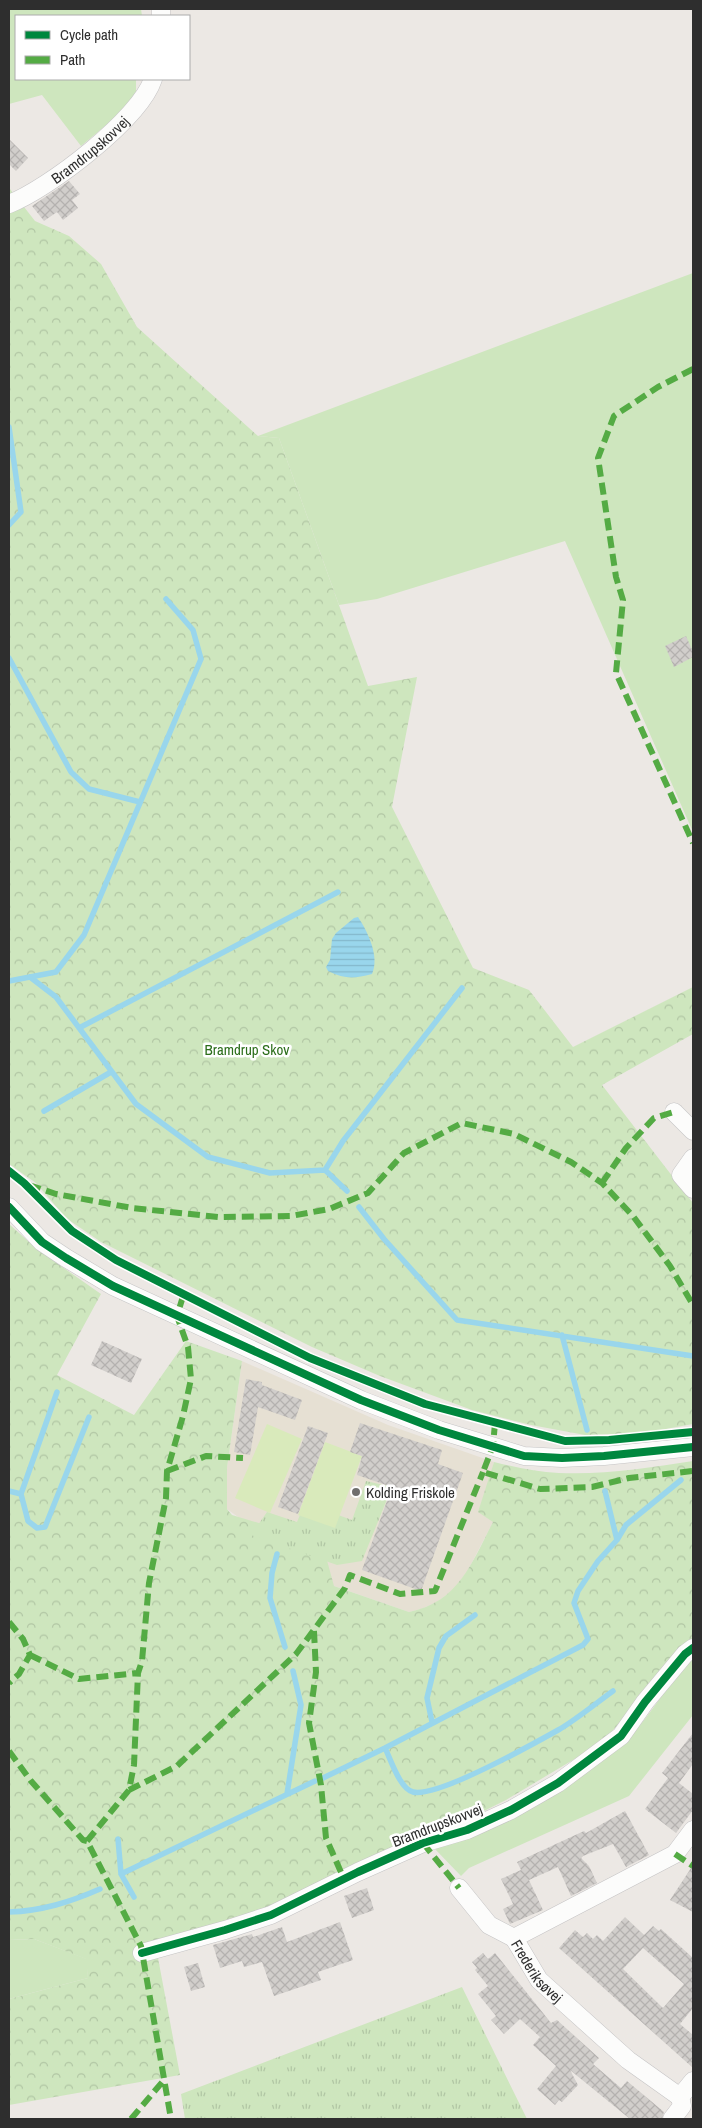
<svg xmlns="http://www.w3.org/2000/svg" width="702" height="2128" viewBox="0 0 702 2128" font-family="'Archivo Narrow',sans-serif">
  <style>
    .education { fill: #e6e0d3 }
    .grass { fill: #cee6be }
    .forest { fill: url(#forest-crowns) }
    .park { fill: url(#park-tufts) }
    .pitch { fill: #d9eabb }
    .water { fill: url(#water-rules) }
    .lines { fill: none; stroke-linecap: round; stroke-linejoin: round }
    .stream { stroke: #99d6ec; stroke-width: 5.5 }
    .building { fill: url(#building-cross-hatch); fill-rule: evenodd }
    .minor-casing { stroke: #c5c4c5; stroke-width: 19 }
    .minor { stroke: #fcfcfb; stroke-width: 18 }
    .quiet { stroke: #54ab44; stroke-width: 6; stroke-dasharray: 12 6; stroke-linecap: butt }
    .cycleway-casing { stroke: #fff; stroke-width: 11 }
    .cycleway { stroke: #00873e; stroke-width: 8 }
    .poi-dot { fill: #706f6e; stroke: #fff; stroke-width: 2 }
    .labels { text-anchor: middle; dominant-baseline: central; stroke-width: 5; stroke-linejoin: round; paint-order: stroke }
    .street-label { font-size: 15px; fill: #2e2e2e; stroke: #fff }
    .park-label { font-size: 15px; fill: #2c6e1b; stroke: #fff }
    .poi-label { font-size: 15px; fill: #2e2e2e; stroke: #fff; text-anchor: start }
  </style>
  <defs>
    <pattern id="forest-crowns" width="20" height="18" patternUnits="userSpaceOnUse" patternTransform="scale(1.25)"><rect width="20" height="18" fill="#cee6be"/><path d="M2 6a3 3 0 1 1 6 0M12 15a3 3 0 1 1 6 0" fill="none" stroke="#b1c6a4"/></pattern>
    <pattern id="park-tufts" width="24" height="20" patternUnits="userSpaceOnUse" patternTransform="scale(1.25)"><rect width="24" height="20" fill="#cee6be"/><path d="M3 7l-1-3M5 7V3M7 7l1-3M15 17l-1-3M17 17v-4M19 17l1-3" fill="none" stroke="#b1c6a4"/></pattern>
    <pattern id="water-rules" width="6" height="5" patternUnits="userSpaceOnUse" patternTransform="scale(1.25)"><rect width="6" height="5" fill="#99d6ec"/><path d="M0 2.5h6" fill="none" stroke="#84b8cb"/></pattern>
    <pattern id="building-cross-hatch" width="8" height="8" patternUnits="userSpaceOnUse" patternTransform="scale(1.25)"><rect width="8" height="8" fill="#d1cecb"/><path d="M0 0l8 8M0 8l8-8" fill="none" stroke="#b4b1af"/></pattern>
  </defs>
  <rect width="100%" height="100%" fill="#ece8e4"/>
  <!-- education -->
  <path class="education" d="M242,1361L388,1425L494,1462L490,1476L493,1522L467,1572L453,1590L437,1602L421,1609L409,1612L334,1586L227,1509V1468Z"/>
  <!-- grass -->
  <path class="grass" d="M9,9H141L142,16H16V79H136V95L122,112L81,146L42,95L9,104Z
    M693,273V832L565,541L377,599L339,605L279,438L258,436Z
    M693,1658V1715L629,1796L469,1868L461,1876L434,1848C504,1819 577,1790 631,1735C654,1712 669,1680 693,1658Z
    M34,1939L87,1959L88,1978L9,1999V1940Z"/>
  <!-- forest -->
  <path class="forest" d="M10,189L35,221L69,236L101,264L137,327L258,436L279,438L368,686L417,677L392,807L473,968L529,990L573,1047L693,987V1034L602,1085L693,1203V1424L644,1433L585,1435L531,1425L472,1410L380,1376L312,1347L101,1242L66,1218L36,1183L9,1164Z
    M9,1224L38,1250L101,1294L57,1375L134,1415L186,1341L242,1361L227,1468V1509L232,1515L322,1542L334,1586L409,1612C459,1602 472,1562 493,1522L478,1512L494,1462C515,1467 537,1472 559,1473C604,1475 648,1468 693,1461V1640L675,1657L603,1742L506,1800L466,1820L426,1834L260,1911L155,1942L180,2075L9,2105V1999L88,1978L86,1959L34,1939L9,1940Z"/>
  <!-- park -->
  <path class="park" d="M366,1481L392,1487L362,1561L337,1565L251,1535L267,1512L297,1522L305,1503L352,1520Z
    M462,1987L527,2119H185L181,2094Z"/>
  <!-- pitch -->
  <path class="pitch" d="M267,1424L302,1439L270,1513L235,1498Z
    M325,1442L362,1456L335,1528L298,1515Z"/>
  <!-- water -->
  <path class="water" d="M358,917C368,932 380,957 372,974C353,979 345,979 328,971L326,967L330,960L332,939L336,933L354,918Z"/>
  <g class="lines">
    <!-- stream -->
    <path class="stream" d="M9,427L21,512L9,525
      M9,658L71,772L89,789L140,802
      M30,977L56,997L136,1104L208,1157L270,1173L325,1170L343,1141L462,988
      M9,981L56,972L84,935L201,659L193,630L166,599
      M79,1028L338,892
      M44,1111L111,1072
      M325,1170L347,1191
      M359,1207L384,1239L457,1320L693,1356
      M562,1335L587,1430
      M9,1491L21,1494L28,1521L37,1528L45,1527L89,1417
      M605,1491L617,1540
      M21,1494L57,1392
      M277,1554L272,1573L270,1598L285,1647
      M432,1722L427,1698L439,1648L446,1636L475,1615
      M385,1748C391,1760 400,1789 413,1792C437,1798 535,1743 560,1729C578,1718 595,1704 613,1691
      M323,1778L385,1748L583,1645L588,1639L574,1603L578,1591L598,1561L617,1540L626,1525L681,1480
      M287,1794L301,1705L293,1671
      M118,1839L121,1874L134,1897
      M121,1874L315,1781
      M9,1912C42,1911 70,1902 100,1889"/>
  </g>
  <!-- building -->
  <path class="building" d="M9,139L28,158L16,171L9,164Z
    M69,181L80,194L72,200L78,208L63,220L57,212L44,221L32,206Z
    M686,636L693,652V657L674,667L665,646Z
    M102,1341L142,1359L131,1383L91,1365Z
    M246,1379L262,1382V1385L302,1400L295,1420L258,1407L250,1455L234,1452Z
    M360,1423L442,1450L438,1464L463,1473L421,1591L362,1570L392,1487L357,1475L362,1456L350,1452Z
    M308,1426L328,1433L298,1514L278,1507Z
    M693,1733V1764L679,1783L693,1794V1810L676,1833L645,1809L668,1778L662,1773Z
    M625,1811L649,1855L626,1867L613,1844L583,1856L581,1858L589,1866L597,1883L571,1896L558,1867L529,1880L543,1910L510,1924L503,1909L513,1904L501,1879L521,1870L517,1862L584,1831L586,1833Z
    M693,1865V1912L670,1900Z
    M367,1888L374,1910L352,1918L344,1896Z
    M625,1917L644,1935L653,1926L659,1931L661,1929L693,1958V2008L680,2024L693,2035V2068L559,1948L575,1930L583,1937L587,1933L593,1939L597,1935L603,1941ZM643,1948L684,1984L663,2008L623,1969Z
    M340,1922L353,1960L318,1972L321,1980L274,1996L262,1962L244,1967L242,1961L220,1968L213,1945L252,1934L253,1937L282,1927L287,1942Z
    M483,1953L488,1959L495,1953L551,2023L557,2020L599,2058L593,2064L621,2088L627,2081L664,2112L662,2119H630L570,2070L578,2085L562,2102L559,2100L555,2105L537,2089L556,2066L533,2045L540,2037L520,2019L504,2034L491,2020L496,2016L478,1994L488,1986L475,1970L477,1968L472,1962Z
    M198,1963L205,1987L191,1991L184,1967Z"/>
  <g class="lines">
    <!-- minor casing -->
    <g class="minor-casing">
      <g id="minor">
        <path d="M161,16V9"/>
        <path id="s1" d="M9,204C48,189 140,119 153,79"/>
        <path d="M674,1112L693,1131"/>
        <path d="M693,1158L681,1175L693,1189"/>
        <path d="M9,1207L42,1242L66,1258L113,1286L361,1400L439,1430L524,1456L562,1458L604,1456L693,1447"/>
        <path id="s2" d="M693,1830L675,1854L514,1938L539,1980L628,2060L680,2097L693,2081"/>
        <path d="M459,1888L489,1925L514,1938"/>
        <path d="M142,1953L225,1930L271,1915L358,1872L423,1843L467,1830L511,1810L558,1783L621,1736L645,1702L685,1654L693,1648"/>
        <path d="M672,2119L682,2106L680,2097"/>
      </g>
    </g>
    <!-- minor -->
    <use href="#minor" class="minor"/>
    <!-- quiet -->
    <path class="quiet" d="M693,369L658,387L614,416L598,458L616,577L623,600L616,673L693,843
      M602,1183L626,1148L654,1118L674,1112
      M29,1185L56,1194L132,1208L218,1217L291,1216L329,1209L368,1193L404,1153L462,1123L514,1134L571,1162L602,1183L633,1216L670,1266L693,1305
      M495,1423L493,1446L483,1472L540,1489L592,1487L629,1478L693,1471
      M167,1471L206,1456L243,1458
      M9,1622L23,1639L30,1655L19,1674L9,1683
      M314,1631L316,1672L309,1723L321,1785L326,1838L344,1879
      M30,1655L79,1679L138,1673
      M9,1751L31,1781L83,1840L87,1841L141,1946L171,2119
      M129,1790L177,1766L296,1654L345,1588L350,1575L400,1594L435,1591L483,1472
      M87,1841L129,1790L134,1765L138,1673L142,1661L149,1583L166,1498L167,1471L183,1416L191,1379L188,1347L177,1316L184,1293
      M423,1843L459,1888
      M675,1854L693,1866
      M131,2119L164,2080"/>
    <!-- cycleway casing -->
    <g class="cycleway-casing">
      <path id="cycleway" d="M9,1171L24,1183L72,1231L116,1260L310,1358L425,1404L565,1441L609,1440L693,1432
        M9,1207L42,1242L66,1258L113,1286L361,1400L439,1430L524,1456L562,1458L604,1456L693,1447
        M142,1953L225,1930L271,1915L358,1872L423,1843L467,1830L511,1810L558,1783L621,1736L645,1702L685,1654L693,1648"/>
    </g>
    <!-- cycleway -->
    <use href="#cycleway" class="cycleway"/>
  </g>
  <!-- markers -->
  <circle class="poi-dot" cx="356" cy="1492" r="5"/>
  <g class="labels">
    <!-- street labels -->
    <g class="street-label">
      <text stroke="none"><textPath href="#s1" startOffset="98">Bramdrupskovvej</textPath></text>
      <text transform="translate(437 1825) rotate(-21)">Bramdrupskovvej</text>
      <text stroke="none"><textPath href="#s2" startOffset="252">Frederiksøvej</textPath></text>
    </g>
    <!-- park labels -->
    <g class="park-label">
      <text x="247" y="1049">Bramdrup Skov</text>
    </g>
    <!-- poi labels -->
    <g class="poi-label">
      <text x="366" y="1492">Kolding Friskole</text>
    </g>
  </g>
  <!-- border -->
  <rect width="702" height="2128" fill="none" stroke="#2e2e2e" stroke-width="20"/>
  <!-- legend -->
  <rect x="15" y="15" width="175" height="65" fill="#ffffff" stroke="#ababab"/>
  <rect x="25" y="31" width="25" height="8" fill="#00873e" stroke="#ababab"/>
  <text x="60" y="40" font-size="15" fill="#2e2e2e">Cycle path</text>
  <rect x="25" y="56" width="25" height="8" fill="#54ab44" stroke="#ababab"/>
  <text x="60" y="65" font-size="15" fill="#2e2e2e">Path</text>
</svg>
